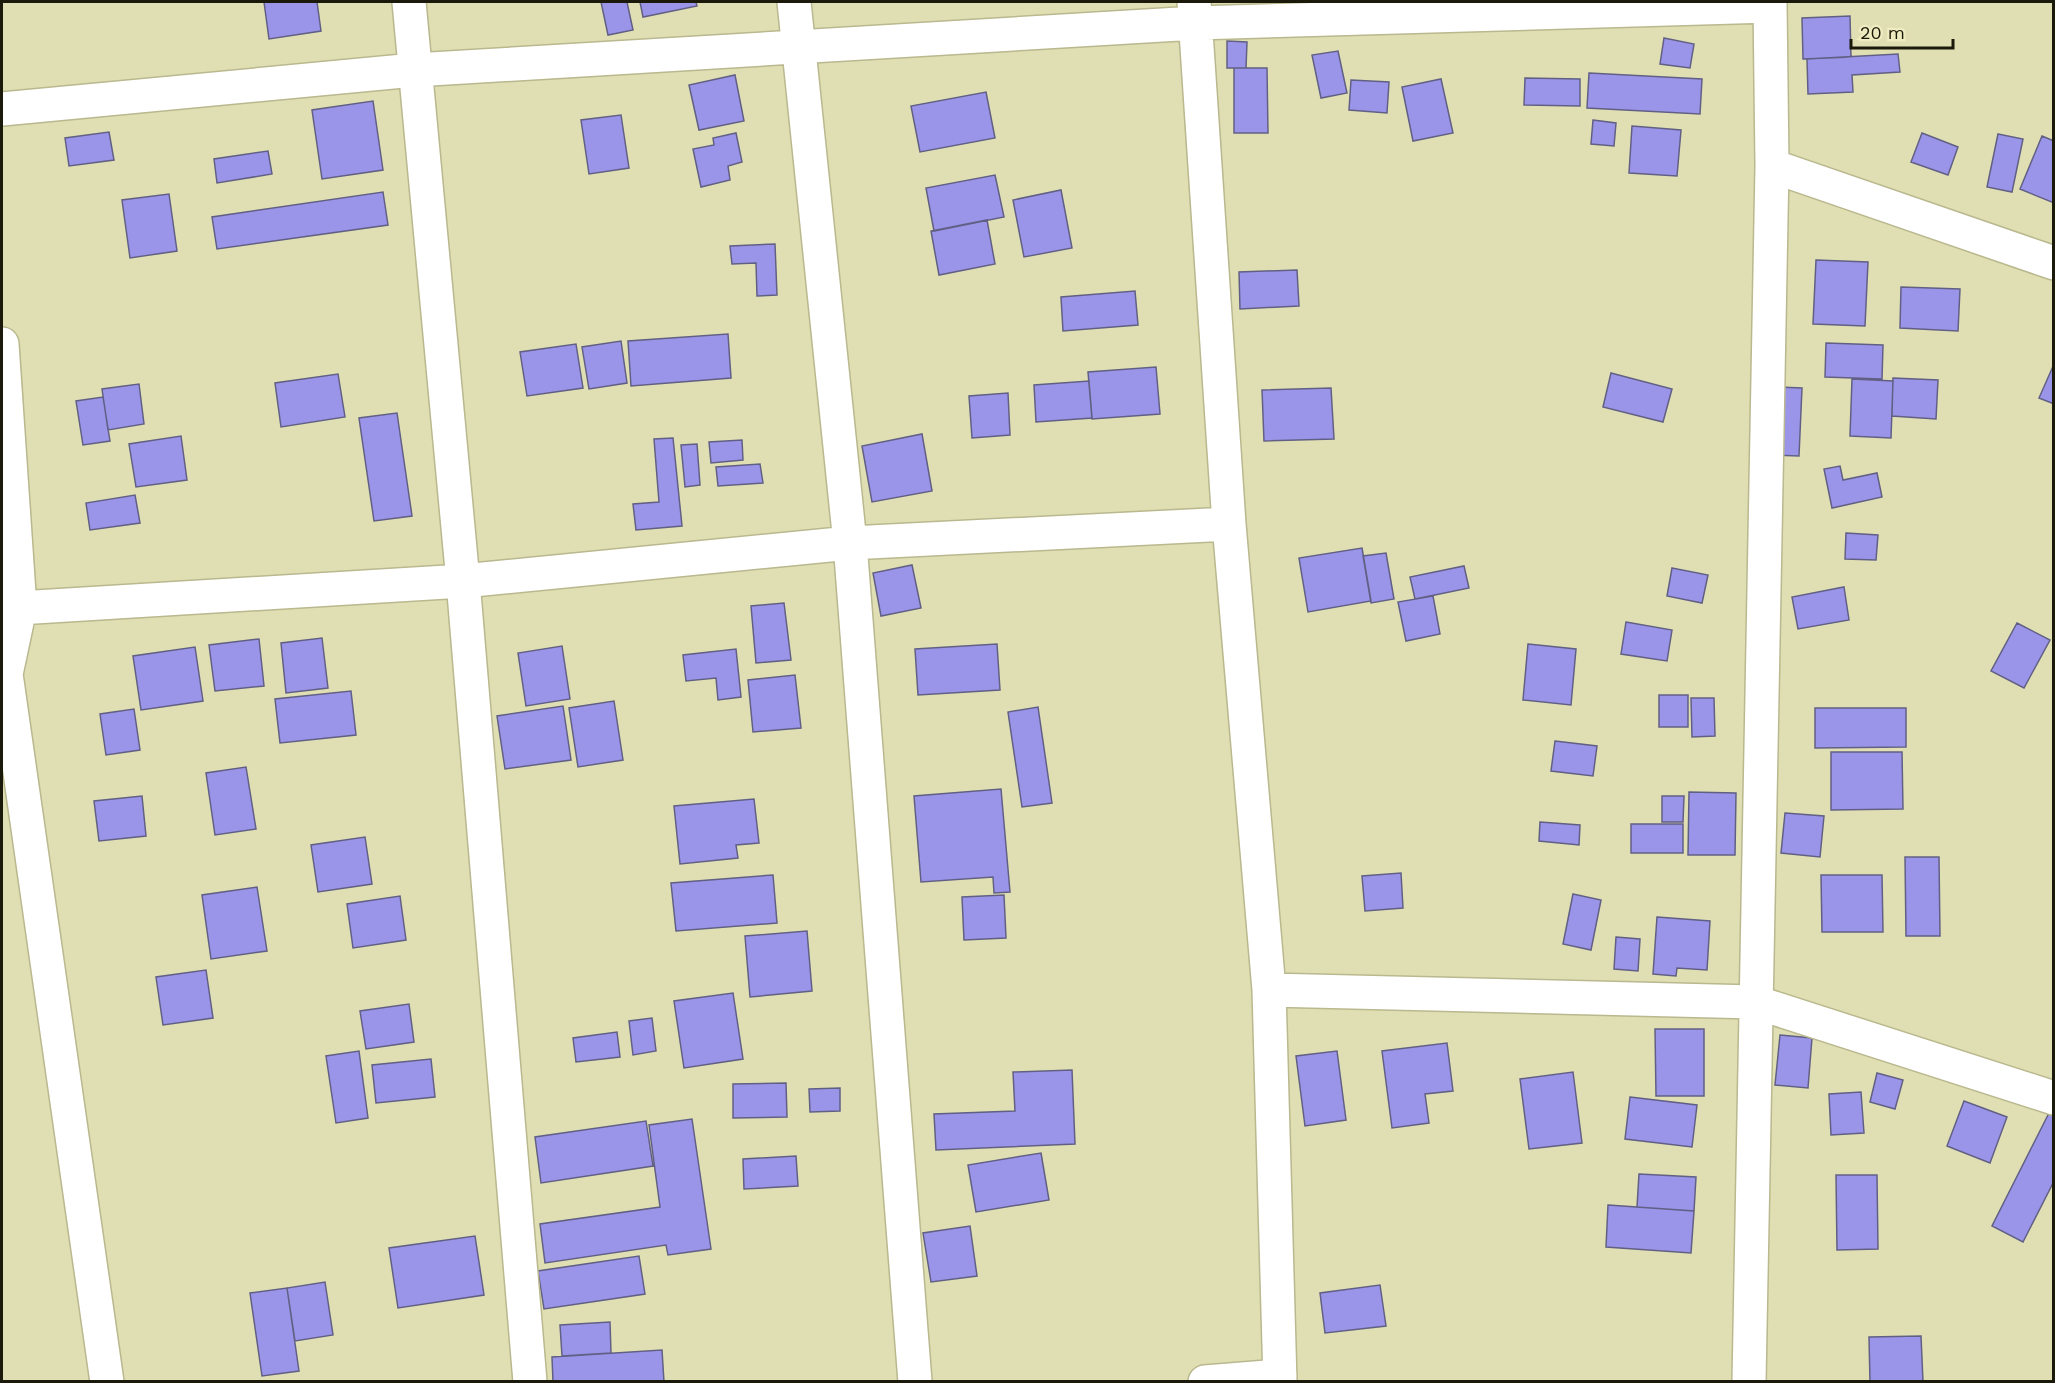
<svg xmlns="http://www.w3.org/2000/svg" width="2055" height="1383" viewBox="0 0 2055 1383" font-family="'Work Sans',sans-serif">
  <style>
    .building { fill: #9b95ea; stroke: #616084; stroke-width: 1.5 }
    .lines { fill: none; stroke-linecap: round; stroke-linejoin: round }
    .street-casing { stroke: #b9b88e; stroke-width: 36 }
    .street { stroke: #fff; stroke-width: 33 }
  </style>
  <rect width="100%" height="100%" fill="#e0dfb4"/>
  <!-- building -->
  <path class="building" d="M264,2H317L321,31L269,39Z
    M601,2H627L633,30L608,35Z
    M640,2H696L697,6L643,17Z
    M1850,16L1851,57L1803,59L1802,18Z
    M1664,38L1694,44L1690,68L1660,64Z
    M1227,41L1247,42L1246,68H1227Z
    M1338,51L1347,93L1321,98L1312,55Z
    M1898,54L1900,72L1852,75L1853,92L1808,94L1807,59Z
    M1234,68H1267L1268,133H1234Z
    M1589,73L1702,79L1700,114L1587,108Z
    M735,75L744,121L699,130L689,85Z
    M1525,78L1580,79V106L1524,105Z
    M1441,79L1453,133L1413,141L1402,87Z
    M1351,80L1389,82L1387,113L1349,110Z
    M986,92L995,138L920,152L911,106Z
    M373,101L383,170L322,179L312,110Z
    M621,115L629,168L589,174L581,120Z
    M1593,120L1616,123L1614,146L1591,144Z
    M1632,126L1681,130L1677,176L1629,173Z
    M109,132L114,160L69,166L65,138Z
    M736,133L742,162L728,166L730,180L701,187L693,149L714,145L713,138Z
    M1922,133L1958,147L1948,175L1911,162Z
    M1998,134L2023,139L2012,192L1987,187Z
    M2042,136L2054,141V203L2020,189Z
    M268,151L272,174L217,183L214,159Z
    M995,175L1004,217L934,231L926,188Z
    M1061,190L1072,248L1024,257L1013,200Z
    M383,192L388,225L217,249L212,217Z
    M169,194L177,251L130,258L122,200Z
    M987,220L995,264L939,275L931,231Z
    M775,244L777,295L757,296L756,263L732,264L730,246Z
    M1816,260L1868,262L1865,326L1813,324Z
    M1297,270L1299,306L1240,309L1239,272Z
    M1901,287L1960,289L1958,331L1900,328Z
    M1135,291L1138,325L1063,331L1061,297Z
    M728,334L731,378L631,386L628,341Z
    M621,341L627,383L589,389L582,347Z
    M1826,343L1883,345L1882,379L1825,377Z
    M576,344L583,388L527,396L520,352Z
    M2054,364V404L2039,398Z
    M1156,367L1160,414L1092,419L1088,372Z
    M1611,373L1672,389L1663,422L1603,407Z
    M338,374L345,417L281,427L275,383Z
    M1893,378L1938,380L1936,419L1892,416Z
    M1852,379L1893,381L1891,438L1850,436Z
    M1089,381L1092,418L1036,422L1034,385Z
    M139,384L144,424L108,430L102,389Z
    M1777,387L1802,388L1799,456L1774,455Z
    M1331,388L1334,439L1264,441L1262,390Z
    M1008,393L1010,435L972,438L969,396Z
    M103,397L110,441L83,445L76,401Z
    M397,413L412,516L374,521L359,418Z
    M922,434L932,491L872,502L862,446Z
    M181,436L187,480L136,487L129,444Z
    M673,438L682,526L636,530L633,504L659,502L654,439Z
    M742,440L743,460L711,463L709,442Z
    M697,444L700,485L685,487L681,445Z
    M760,464L763,483L718,486L716,467Z
    M1840,466L1843,480L1877,473L1882,497L1832,508L1824,469Z
    M135,495L140,523L90,530L86,503Z
    M1846,533L1878,535L1876,560L1845,559Z
    M1362,548L1371,601L1308,612L1299,558Z
    M1386,553L1394,599L1371,603L1363,556Z
    M912,565L921,608L881,616L873,573Z
    M1464,566L1469,588L1415,599L1410,577Z
    M1672,568L1708,575L1702,603L1667,596Z
    M1844,587L1849,620L1798,629L1792,597Z
    M1433,596L1440,634L1406,641L1398,602Z
    M784,603L791,660L756,663L751,606Z
    M1626,622L1672,630L1667,661L1621,654Z
    M2017,623L2050,640L2024,688L1991,671Z
    M322,638L328,688L286,693L281,643Z
    M259,639L264,686L215,691L209,645Z
    M997,644L1000,690L918,695L915,649Z
    M1528,644L1576,649L1571,705L1523,700Z
    M562,646L570,699L526,706L518,653Z
    M195,647L203,701L141,710L133,656Z
    M736,649L741,697L718,700L716,678L686,681L683,655Z
    M795,675L801,728L753,732L748,680Z
    M351,691L356,735L280,743L275,699Z
    M1659,695H1688V727H1659Z
    M1691,698H1714L1715,736L1692,737Z
    M614,701L623,760L578,767L569,708Z
    M563,706L571,760L505,769L497,716Z
    M1038,707L1052,803L1022,807L1008,712Z
    M1815,708H1906V747L1815,748Z
    M134,709L140,750L106,755L100,714Z
    M1555,741L1597,746L1593,776L1551,771Z
    M1831,752H1902L1903,809L1831,810Z
    M246,767L256,829L215,835L206,773Z
    M1001,789L1010,892L994,893L993,877L921,882L914,796Z
    M1689,792L1736,793L1735,855H1688Z
    M142,796L146,836L99,841L94,801Z
    M1662,796H1684L1683,822H1662Z
    M754,799L759,843L736,845L738,858L680,864L674,806Z
    M1785,813L1824,816L1820,857L1781,853Z
    M1540,822L1580,825L1579,845L1539,841Z
    M1631,824H1683V853H1631Z
    M365,837L372,884L318,892L311,845Z
    M1905,857H1939L1940,936H1906Z
    M1401,873L1403,908L1365,911L1362,876Z
    M773,875L777,923L676,931L671,883Z
    M1821,875H1882L1883,932H1822Z
    M257,887L267,951L211,959L202,895Z
    M1573,894L1601,900L1591,950L1563,944Z
    M1004,895L1006,938L964,940L962,897Z
    M400,896L406,940L353,948L347,904Z
    M1657,917L1710,921L1707,970L1677,968L1676,976L1653,974Z
    M807,931L812,991L750,997L745,936Z
    M1616,937L1640,939L1638,971L1614,969Z
    M206,970L213,1018L163,1025L156,977Z
    M733,993L743,1059L684,1068L674,1001Z
    M409,1004L414,1042L366,1049L360,1011Z
    M652,1018L656,1051L633,1055L629,1021Z
    M1655,1029H1704V1096H1656Z
    M617,1032L620,1057L576,1062L573,1038Z
    M1780,1035L1812,1038L1808,1088L1775,1085Z
    M1447,1043L1453,1091L1425,1094L1429,1123L1392,1128L1382,1051Z
    M359,1051L368,1118L336,1123L326,1056Z
    M1337,1051L1346,1120L1305,1126L1296,1056Z
    M431,1059L435,1097L376,1103L372,1065Z
    M1072,1070L1075,1144L936,1150L934,1114L1015,1111L1013,1072Z
    M1573,1072L1582,1143L1529,1149L1520,1079Z
    M1877,1073L1903,1080L1895,1109L1870,1102Z
    M786,1083L787,1117L733,1118V1084Z
    M840,1088V1111L810,1112L809,1089Z
    M1861,1092L1864,1133L1831,1135L1829,1094Z
    M1630,1097L1697,1105L1692,1147L1625,1139Z
    M1964,1101L2007,1117L1990,1163L1947,1146Z
    M2053,1105L2054,1181L2023,1242L1992,1226Z
    M692,1119L711,1249L668,1255L666,1245L545,1263L540,1224L660,1207L649,1125Z
    M646,1121L653,1166L541,1183L535,1137Z
    M1041,1153L1049,1200L976,1212L968,1165Z
    M796,1156L798,1186L744,1189L743,1159Z
    M1639,1174L1696,1177L1694,1211L1637,1207Z
    M1836,1175H1877L1878,1249L1837,1250Z
    M1608,1205L1694,1211L1691,1253L1606,1247Z
    M970,1226L977,1276L931,1282L923,1233Z
    M475,1236L484,1295L398,1308L389,1248Z
    M639,1256L645,1294L544,1309L538,1271Z
    M325,1282L333,1335L295,1341L287,1288Z
    M1380,1285L1386,1326L1325,1333L1320,1293Z
    M287,1288L299,1371L262,1376L250,1293Z
    M610,1322L611,1353L562,1356L560,1325Z
    M1921,1336L1923,1382H1870L1869,1337Z
    M662,1350L664,1382H553L552,1357Z"/>
  <g class="lines">
    <!-- street casing -->
    <g class="street-casing">
      <path id="street" d="M409,2L463,581L530,1382
        M794,2L850,543L915,1382
        M1194,2L1229,524L1269,990L1280,1382
        M2,109L414,70L1196,23L1770,6
        M1772,166L2054,263
        M2,344L20,608L6,674
        M2,609L463,581L850,543L1229,524
        M2,665L6,674L107,1382
        M1269,990L1755,1002L2054,1098
        M1205,1382L1280,1376
        M1749,1382L1772,166L1770,2"/>
    </g>
    <!-- street -->
    <use href="#street" class="street"/>
  </g>
  <!-- border -->
  <rect width="2055" height="1383" fill="none" stroke="#1b1a0a" stroke-width="6"/>
  <!-- scale -->
  <path d="M1851 39v9h102v-9" fill="none" stroke="#1b1a0a" stroke-width="3"/>
  <text x="1860" y="39" font-size="18" fill="#1b1a0a" stroke="#eeecc0" stroke-width="4.5" paint-order="stroke">20 m</text>
</svg>
